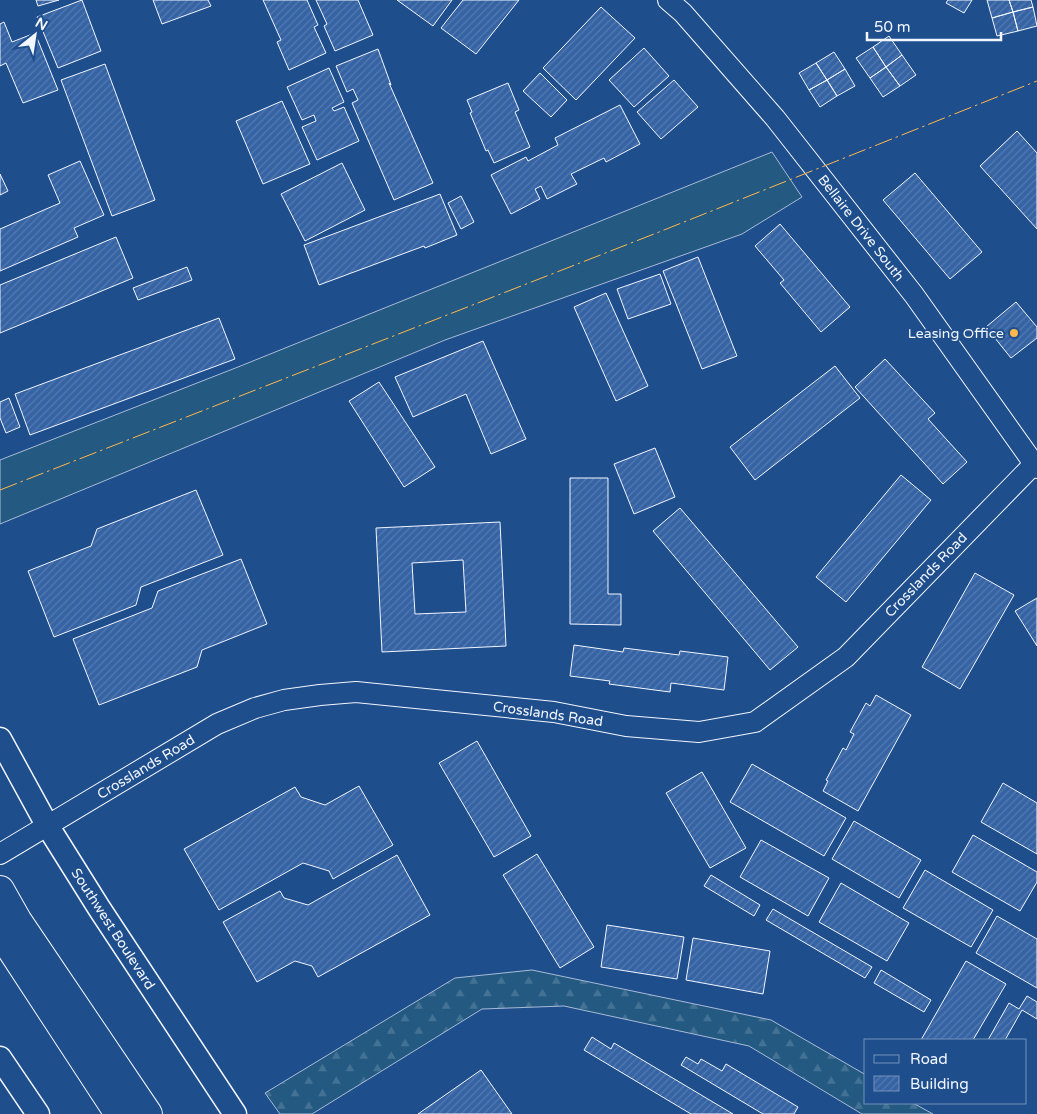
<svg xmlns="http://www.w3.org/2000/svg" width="1037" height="1114" viewBox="0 0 1037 1114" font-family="'Varela Round',sans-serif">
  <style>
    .grass { fill: #245a82; stroke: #a8bbd7 }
    .forest { fill: url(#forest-firs); stroke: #a8bbd7 }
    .building { fill: url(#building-hatch); stroke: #f2f6ff; fill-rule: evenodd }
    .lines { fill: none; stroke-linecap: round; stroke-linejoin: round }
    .tertiary-casing { stroke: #f2f6ff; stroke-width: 22 }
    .secondary-casing { stroke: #f2f6ff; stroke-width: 25 }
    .motorway-casing { stroke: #f2f6ff; stroke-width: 30 }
    .tertiary { stroke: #1f4e8c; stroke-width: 20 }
    .secondary { stroke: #1f4e8c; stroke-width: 22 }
    .motorway { stroke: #1f4e8c; stroke-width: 28 }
    .power { stroke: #ffb74d; stroke-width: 1; stroke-dasharray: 18 4 2.5 4; stroke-linecap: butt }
    .poi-dot { fill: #ffb74d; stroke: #1f4e8c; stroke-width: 2 }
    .labels { text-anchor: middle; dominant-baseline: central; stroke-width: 4; stroke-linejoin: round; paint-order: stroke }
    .street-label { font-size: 14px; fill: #f2f6ff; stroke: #1f4e8c }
    .poi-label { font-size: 14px; fill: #f2f6ff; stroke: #1f4e8c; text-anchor: end }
  </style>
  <defs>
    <pattern id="forest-firs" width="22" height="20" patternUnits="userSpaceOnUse" patternTransform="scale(1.25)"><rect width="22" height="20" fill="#245a82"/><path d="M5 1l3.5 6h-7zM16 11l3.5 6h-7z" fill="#447295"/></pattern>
    <pattern id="building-hatch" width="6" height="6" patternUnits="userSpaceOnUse" patternTransform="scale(1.25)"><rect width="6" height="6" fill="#3563a3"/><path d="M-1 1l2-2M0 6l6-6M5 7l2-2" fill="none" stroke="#537ab1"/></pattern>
  </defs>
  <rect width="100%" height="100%" fill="#1f4e8c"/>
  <!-- grass -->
  <path class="grass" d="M772,152L802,197L742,234L445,340L0,524V460L238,367Z"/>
  <!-- forest -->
  <path class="forest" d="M532,970L771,1020L866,1075V1103H913L933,1114H862L749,1046L564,1006L482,1009L312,1114H280L265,1093L455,978Z"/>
  <!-- building -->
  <path class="building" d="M36,0H59L38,6Z
    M82,0L101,51L58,68L37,17Z
    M153,0H208L211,6L162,24Z
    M263,0H307L318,25L314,27L326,53L289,70L277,42L281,40Z
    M316,0H358L373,35L335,51L324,26L327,24Z
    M397,0H452L433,26Z
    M463,0H519L476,54L441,28Z
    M948,0H972L964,13L946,3Z
    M987,0H1009L1013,12L992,18Z
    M1009,0H1031L1033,7L1013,12Z
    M601,7L635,38L576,100L543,68Z
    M1033,7L1037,26L1018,31L1013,12Z
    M1013,12L1018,31L997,36L992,18Z
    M4,22L12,42L35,33L58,90L23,103L6,63L0,66V24Z
    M889,36L902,55L886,67L873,47Z
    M873,47L886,67L870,78L856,58Z
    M644,48L669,76L634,107L609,80Z
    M378,49L391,85L389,83L433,183L394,200L352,103L358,100L353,89L347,92L336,66Z
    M834,52L845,69L827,80L816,63Z
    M902,55L916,75L900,86L886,67Z
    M816,63L827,80L809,90L799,73Z
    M105,64L155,200L112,216L61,80Z
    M886,67L900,86L883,97L870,78Z
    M329,68L344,102L332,108L334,111L344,107L359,141L317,160L302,127L316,121L314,115L302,120L287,87Z
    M845,69L855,86L837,96L827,80Z
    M540,73L567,100L551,117L523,91Z
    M674,80L698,107L661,139L637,112Z
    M827,80L837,96L820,107L809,90Z
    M508,83L519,110L515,112L530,147L494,163L488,150L486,151L470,113L472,112L467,100Z
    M282,101L310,164L263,184L236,121Z
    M620,105L640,144L606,162L604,158L571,174L577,184L547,199L541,186L535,189L540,199L511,214L491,175L526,157L528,161L558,145L555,138Z
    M1017,131L1037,153V229L980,166Z
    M80,161L104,215L74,228L78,237L0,271V229L60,203L48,175Z
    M342,163L365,210L305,241L281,194Z
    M915,173L982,252L950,279L883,200Z
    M0,174L8,191L0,195Z
    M440,194L457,235L425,248L424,246L319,285L304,245Z
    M461,196L474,222L461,229L448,203Z
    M780,224L850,307L821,332L780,283L784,280L755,246Z
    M116,237L133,278L0,333V285Z
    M698,257L737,356L702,369L663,271Z
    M187,267L192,280L138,300L133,288Z
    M660,274L671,304L628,319L617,289Z
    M606,293L648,386L616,401L574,307Z
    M1016,302L1037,327V338L1011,358L986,327Z
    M219,318L235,359L30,435L15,394Z
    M483,341L526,439L491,454L466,394L413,417L395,377Z
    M885,359L935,413L928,419L967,462L943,484L855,387Z
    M835,366L860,398L755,480L730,447Z
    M379,382L435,467L404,487L349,401Z
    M9,398L20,427L6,433L0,418V402Z
    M655,448L675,497L634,514L614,464Z
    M901,475L931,500L846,602L816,577Z
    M570,478H608V594H621V625L570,624Z
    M196,490L223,555L141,587L136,605L54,637L28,571L91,546L97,529Z
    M680,508L798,647L770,670L653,531Z
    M500,522L506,646L382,652L376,528ZM463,560L466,612L415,614L412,563Z
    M241,559L267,624L202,650L197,667L99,705L73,639L152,608L158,591Z
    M975,573L1014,595L960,689L922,667Z
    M1037,598V646L1015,611Z
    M574,645L623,652L624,648L679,655L680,651L728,657L724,690L671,683L670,692L609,684L610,681L570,676Z
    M876,695L911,715L858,811L823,791L828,781L826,780L843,748L846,750L854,734L850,732L866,703L870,706Z
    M477,741L531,836L494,857L439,763Z
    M752,764L846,818L824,856L730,802Z
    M702,772L746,848L710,868L666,793Z
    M1003,783L1037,803V854L981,822Z
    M359,786L393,845L333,879L329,871L303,863L219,910L184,849L295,787L301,797L325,805Z
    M854,821L921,860L899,898L832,859Z
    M973,835L1037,872V882L1020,911L952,872Z
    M761,840L829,878L808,916L740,877Z
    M537,854L594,947L560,968L503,875Z
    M397,855L430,915L318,977L312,966L295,961L257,982L223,922L280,891L284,898L308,905Z
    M925,870L993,910L971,947L903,908Z
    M711,875L760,905L754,916L704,886Z
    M841,883L909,923L887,961L819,922Z
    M773,909L872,967L865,978L766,920Z
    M997,916L1037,939V988L976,953Z
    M607,925L684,937L677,979L601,967Z
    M693,938L770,951L763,994L686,980Z
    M966,961L1006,984L973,1040H921Z
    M881,970L931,1000L924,1012L874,983Z
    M1027,996L1037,1002V1019L1022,1010L1005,1040H988L1009,1003L1019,1009Z
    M592,1037L611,1049L614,1043L733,1114H691L584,1050Z
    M686,1057L698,1064L701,1059L722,1071L726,1064L798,1107L794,1114H763L681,1065Z
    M481,1070L512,1114H418Z"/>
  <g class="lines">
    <!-- tertiary casing -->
    <g class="tertiary-casing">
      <path id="tertiary" d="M668,0L683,13L775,118L914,295L1037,468
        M0,854L217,724L255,708L284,700L320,695L356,692L554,712L626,726L699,732L755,722L846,657L1034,464"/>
    </g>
    <!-- secondary casing -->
    <g class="secondary-casing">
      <path id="secondary" d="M0,739L47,825L99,908L235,1114
        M0,1058L38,1114"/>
    </g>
    <!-- motorway casing -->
    <g class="motorway-casing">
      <path id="motorway" d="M0,890L17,920L148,1114
        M0,932L119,1114"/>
    </g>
    <!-- tertiary -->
    <use href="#tertiary" class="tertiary"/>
    <!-- secondary -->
    <use href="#secondary" class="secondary"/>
    <!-- motorway -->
    <use href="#motorway" class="motorway"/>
    <!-- power -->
    <path class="power" d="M0,490L654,234L1037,81"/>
  </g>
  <!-- markers -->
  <circle class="poi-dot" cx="1014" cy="333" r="5"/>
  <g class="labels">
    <!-- street labels -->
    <g class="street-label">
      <text transform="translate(861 228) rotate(52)">Bellaire Drive South</text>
      <text transform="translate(926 575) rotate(-46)">Crosslands Road</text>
      <text transform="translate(548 714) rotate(8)">Crosslands Road</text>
      <text transform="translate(146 767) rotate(-31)">Crosslands Road</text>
      <text transform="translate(113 929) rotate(57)">Southwest Boulevard</text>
    </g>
    <!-- poi labels -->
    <g class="poi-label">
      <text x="1004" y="333">Leasing Office</text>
    </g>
  </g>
  <!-- legend -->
  <rect x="864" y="1039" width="162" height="65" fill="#1f4e8c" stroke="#7391ba"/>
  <rect x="874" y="1055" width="25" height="8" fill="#1f4e8c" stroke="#7391ba"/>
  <text x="910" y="1064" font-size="15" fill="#f2f6ff">Road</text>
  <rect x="874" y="1076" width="25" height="15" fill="url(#building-hatch)" stroke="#7391ba"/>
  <text x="910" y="1089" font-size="15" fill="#f2f6ff">Building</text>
  <!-- north arrow -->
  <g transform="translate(35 35) rotate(30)" stroke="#1f4e8c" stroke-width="4" paint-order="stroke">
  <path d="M0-4L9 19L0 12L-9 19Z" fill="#f2f6ff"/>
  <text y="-8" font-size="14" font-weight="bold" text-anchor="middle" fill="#f2f6ff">N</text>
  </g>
  <!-- scale -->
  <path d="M867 32v8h134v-8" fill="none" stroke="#f2f6ff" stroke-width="2.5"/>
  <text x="874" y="32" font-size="15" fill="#f2f6ff" stroke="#1f4e8c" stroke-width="4" paint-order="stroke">50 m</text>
</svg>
